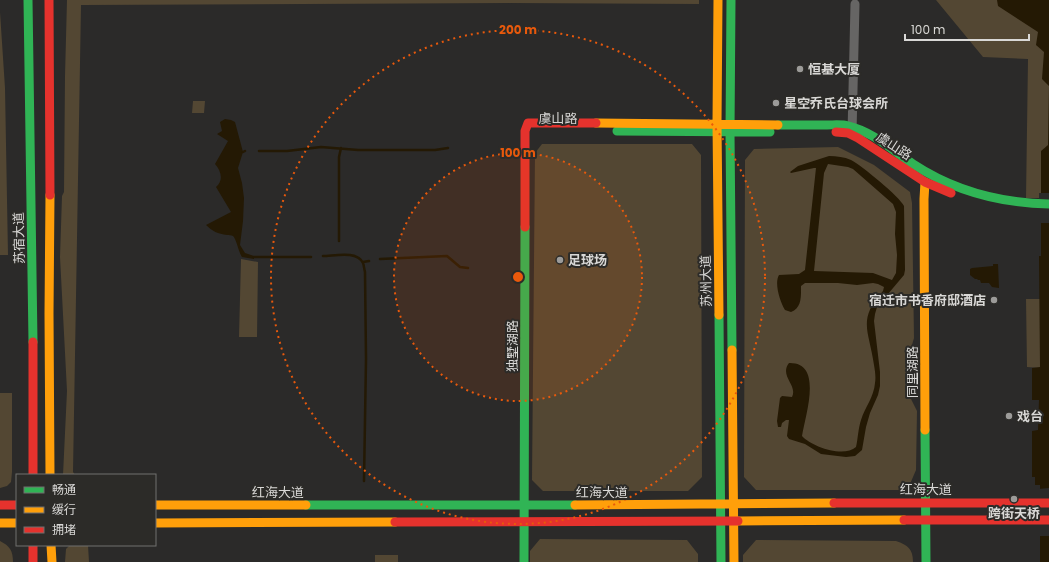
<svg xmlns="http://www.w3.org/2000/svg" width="1049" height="562" viewBox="0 0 1049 562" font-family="Poppins,'Noto Sans SC',sans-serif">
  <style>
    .green { fill: #534733 }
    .water { fill: #241904; fill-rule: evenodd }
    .pier { fill: #2b2a29 }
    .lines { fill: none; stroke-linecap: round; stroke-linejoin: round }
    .stream { stroke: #241904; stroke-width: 2.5 }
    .street { stroke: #666564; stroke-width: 9 }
    .fast { stroke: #30b455; stroke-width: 9 }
    .slow { stroke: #ff9f0a; stroke-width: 9 }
    .jam { stroke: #e5322d; stroke-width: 9 }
    .ring { fill: none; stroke: #e8590c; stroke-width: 2; stroke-dasharray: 2 4 }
    .poi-dot { fill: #9c9b99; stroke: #2c2b28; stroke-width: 1.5 }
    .labels { text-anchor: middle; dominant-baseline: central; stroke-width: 4; stroke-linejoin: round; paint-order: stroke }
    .poi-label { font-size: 13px; font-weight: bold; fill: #d9d8d6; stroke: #2c2b28; text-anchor: start }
    .street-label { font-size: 13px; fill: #d9d8d6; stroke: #2c2b28 }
    .centre { fill: #e8590c; stroke: #2c2b28; stroke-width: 2 }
    .ring-label { font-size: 12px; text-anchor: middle; font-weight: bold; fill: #e8590c; stroke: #2c2b28; stroke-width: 4; stroke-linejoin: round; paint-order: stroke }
  </style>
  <rect width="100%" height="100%" fill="#2b2a29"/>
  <!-- green -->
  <path class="green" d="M67,0H699V4L510,3L81,5L73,472L75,475H63L67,391L60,257L62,196L64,192L65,76Z
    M936,0H1049V198H1026L1028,59L983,57Z
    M0,12L5,88L8,255H0Z
    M193,101H205L204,113H192Z
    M542,144H692L701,155L702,477L688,491H543L532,480L535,153Z
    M838,147L874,165L910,192L912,203L914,338L907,362V391L917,411L916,470L910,484L902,490H756L744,477L745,160L754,149Z
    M241,259L258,262L257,337H239Z
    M1026,299H1040V368L1027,367Z
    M0,393H12V472L11,482L7,486L0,488Z
    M540,539L687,540L698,554V562H530V551Z
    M756,540L896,541C908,545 913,549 913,562H743V555Z
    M0,541C10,546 13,551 13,562H0Z
    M70,545H88L89,562H65L66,549Z
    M375,555H398V562H375Z"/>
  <!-- water -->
  <path class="water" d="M997,0H1049V562H1040V485H1035V477H1032V431L1038,430L1039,400H1032V368L1040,367L1039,256H1041V151L1048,145L1049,86L1042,79L1044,52L1036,45L1038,32L998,6Z
    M225,119L231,120L235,122L243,152L238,168L242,183L244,198L243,221L240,245L245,253L254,256V259L242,257C239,253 236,238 233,236C231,235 229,235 227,235C218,234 212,231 206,225L231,212L216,187C224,180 221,171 215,164L228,141L217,134L222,131L220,122Z
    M829,156C837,156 844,157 851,160C861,165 900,197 904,206L905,270L904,275L877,307L875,314L874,321L880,372V386L878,395L870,413L866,427L862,450L855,456L846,457L821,454L805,444L789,439L787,436L789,420H786L782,423L781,427H778L777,421L780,398L782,396L792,397C798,385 779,376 789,363C824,362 805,416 802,436C812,447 844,458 856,447C858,439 858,429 861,420C865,407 874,397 875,383C876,377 875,371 874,365C869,330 857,320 883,291L884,287L878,284L873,283L857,285L838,283H805L801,286C801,296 802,308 791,312L785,310C780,302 774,283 779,275L799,274L805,270L816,168H814L791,173L790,172L798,166ZM828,164L848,167L853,169L893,204L896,212L895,234L897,255L896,273L892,280L873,273L814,271L824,173Z
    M993,264H998L999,288L992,287L989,283H981L980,280H978L977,279H975L970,275V269L972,268L993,266Z"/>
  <!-- pier -->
  <path class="pier" d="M1039,193H1049V223H1039Z
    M1049,488V536H1038V489Z"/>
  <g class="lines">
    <!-- stream -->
    <path class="stream" d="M259,151H287L321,147L358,150H435L448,148
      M243,152L245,151
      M339,241V157L341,148
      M323,256C334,256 357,250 363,263C364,265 364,269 365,272L366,359L364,481
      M254,257H311
      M380,259L447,256L460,267L468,268
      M363,262L369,261"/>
    <!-- street -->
    <path class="street" d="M852,133L855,4"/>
    <!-- fast -->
    <path class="fast" d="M28,0L33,342
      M731,0L730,132L732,350
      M778,125C794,125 810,125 827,125C834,125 842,124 848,126C873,132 892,150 913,164C954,191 1000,203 1049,204
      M617,131L770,132
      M719,315L721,562
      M925,430L926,562
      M306,505H575
      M524,562L525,227"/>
    <!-- slow -->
    <path class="slow" d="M718,0L717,123L719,315
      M596,123L778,125
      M925,182L924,199L925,430
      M732,350L734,562
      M50,475L49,313L50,195
      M155,505H306
      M575,505L834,503
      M738,521L904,520
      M0,523H17
      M155,523L395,522
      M51,545L52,562"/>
    <!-- jam -->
    <path class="jam" d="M49,0L50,195
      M836,132L848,133L858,138L925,182L951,193
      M525,227V131L528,123H596
      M33,342V475
      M834,503H1049
      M0,505H17
      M904,520H1049
      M395,522L738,521
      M33,545V562"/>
  </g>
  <!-- distance rings -->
  <circle cx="518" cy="277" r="124" fill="#e8590c" fill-opacity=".12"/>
  <g class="ring">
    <circle cx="518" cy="277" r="124"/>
    <circle cx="518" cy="277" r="247"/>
  </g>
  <!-- markers -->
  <g class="poi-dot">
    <circle cx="800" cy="69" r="4"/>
    <circle cx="776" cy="103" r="4"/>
    <circle cx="560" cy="260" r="4"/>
    <circle cx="994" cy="300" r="4"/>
    <circle cx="1009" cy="416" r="4"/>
    <circle cx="1014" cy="499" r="4"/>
  </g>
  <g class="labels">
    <!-- poi labels -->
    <g class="poi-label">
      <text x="808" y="69">恒基大厦</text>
      <text x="784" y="103">星空乔氏台球会所</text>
      <text x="568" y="260">足球场</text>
      <text x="986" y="300" text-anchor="end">宿迁市书香府邸酒店</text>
      <text x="1017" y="416">戏台</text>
      <text x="1014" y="513" text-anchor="middle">跨街天桥</text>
    </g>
    <!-- street labels -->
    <g class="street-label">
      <text x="558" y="118">虞山路</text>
      <text transform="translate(894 146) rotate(33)">虞山路</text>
      <text transform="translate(19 238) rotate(-91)">苏宿大道</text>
      <text transform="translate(706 281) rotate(-91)">苏州大道</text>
      <text transform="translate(512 346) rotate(-90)">独墅湖路</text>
      <text transform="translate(912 372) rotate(-90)">同里湖路</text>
      <text x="926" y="489">红海大道</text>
      <text x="278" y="492">红海大道</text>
      <text x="602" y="492">红海大道</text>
    </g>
  </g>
  <circle cx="518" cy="277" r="6" class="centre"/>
  <g class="ring-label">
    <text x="518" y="34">200 m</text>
    <text x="518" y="157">100 m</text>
  </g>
  <!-- legend -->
  <rect x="16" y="474" width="140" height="72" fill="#2c2b28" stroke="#71706e"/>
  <rect x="24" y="487" width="20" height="6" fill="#30b455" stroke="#71706e"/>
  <text x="52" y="494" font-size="12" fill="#d9d8d6">畅通</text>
  <rect x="24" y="507" width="20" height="6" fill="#ff9f0a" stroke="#71706e"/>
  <text x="52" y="514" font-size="12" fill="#d9d8d6">缓行</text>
  <rect x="24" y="527" width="20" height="6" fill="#e5322d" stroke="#71706e"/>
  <text x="52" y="534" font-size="12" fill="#d9d8d6">拥堵</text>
  <!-- scale -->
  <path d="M905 34v6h124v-6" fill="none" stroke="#d9d8d6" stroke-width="2"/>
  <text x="911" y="34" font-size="12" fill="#d9d8d6" stroke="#2c2b28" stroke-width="3" paint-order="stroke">100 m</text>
</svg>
